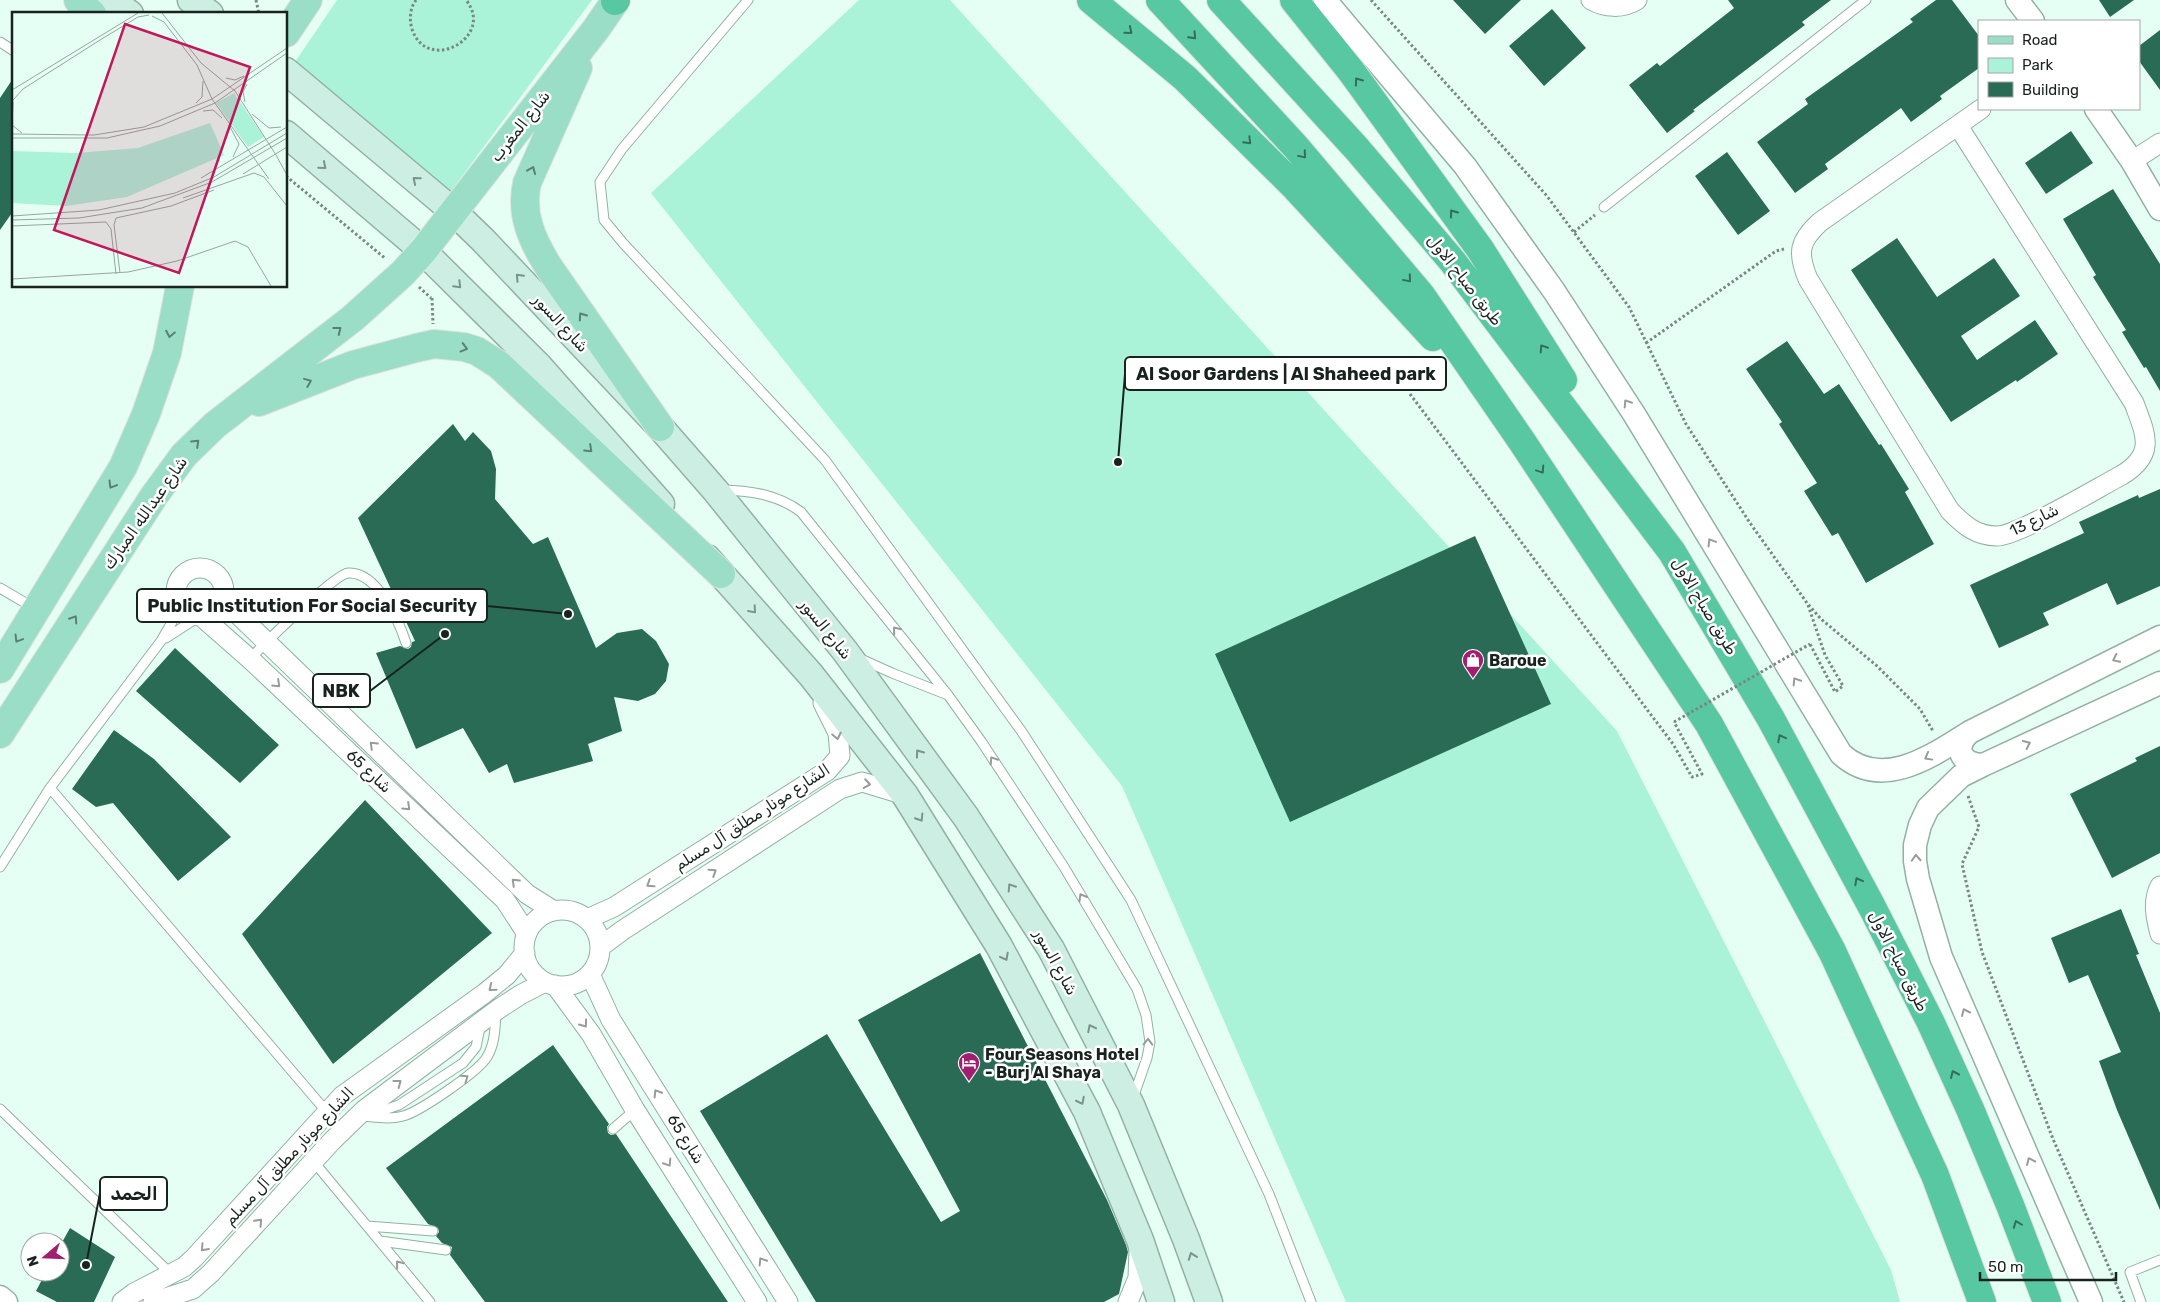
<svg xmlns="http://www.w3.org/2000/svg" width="2160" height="1302" viewBox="0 0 2160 1302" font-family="Rubik,'Noto Naskh Arabic',sans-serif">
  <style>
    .green { fill: #abf3d8 }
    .building { fill: #2a6b56 }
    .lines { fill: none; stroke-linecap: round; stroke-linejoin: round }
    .service-casing { stroke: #93b0a4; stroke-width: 11 }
    .minor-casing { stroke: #93b0a4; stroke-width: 21 }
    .tertiary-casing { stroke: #93b0a4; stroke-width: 25 }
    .secondary-casing { stroke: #93b0a4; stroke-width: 29 }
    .primary-casing { stroke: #dfe0e0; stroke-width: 30 }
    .motorway-casing { stroke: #dfe0e0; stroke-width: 30 }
    .path { stroke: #788982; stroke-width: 3; stroke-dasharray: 2.5 2.5; stroke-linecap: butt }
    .service { stroke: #fff; stroke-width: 9 }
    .minor { stroke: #fff; stroke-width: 19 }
    .tertiary { stroke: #fff; stroke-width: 22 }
    .secondary { stroke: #cdeee3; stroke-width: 26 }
    .primary { stroke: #9bdec8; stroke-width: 28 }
    .motorway { stroke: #58c8a3; stroke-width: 28 }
    .path-bridge { stroke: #788982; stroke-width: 3; stroke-dasharray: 2.5 2.5; stroke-linecap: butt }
    .oneway { stroke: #356d5a }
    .oneway2 { stroke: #7c938b }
    .oneway3 { stroke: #5a8074 }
    .oneway4 { stroke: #979c9a }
    .labels { text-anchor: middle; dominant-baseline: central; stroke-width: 5; stroke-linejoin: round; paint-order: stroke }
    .street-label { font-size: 16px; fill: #18231f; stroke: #fff }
    .poi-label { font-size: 16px; font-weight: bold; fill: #18231f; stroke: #fff; text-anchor: start }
    .inset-road { fill: none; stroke: #94a79f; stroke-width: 1 }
    .view { fill: #c2185b; fill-opacity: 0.15; stroke: #c2185b; stroke-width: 2.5 }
    .inset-edge { fill: none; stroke: #18231f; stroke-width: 2.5 }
    .leader { fill: none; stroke: #18231f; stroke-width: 2 }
    .callout-dot { fill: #18231f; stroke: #fff; stroke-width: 2 }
    .callout { fill: #fff; stroke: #18231f; stroke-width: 2 }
    .callout-label { font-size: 18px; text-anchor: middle; font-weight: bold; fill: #18231f }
  </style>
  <rect width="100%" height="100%" fill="#e6fff4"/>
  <!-- green -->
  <path class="green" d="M337,0H592L449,194L293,65Z
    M859,0H950L1617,731L1891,1270L1900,1302H1346L1122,786L651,193Z"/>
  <!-- building -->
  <path class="building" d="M1453,0H1521L1485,34Z
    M1728,0H1831L1802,22L1805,25L1693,110L1695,111L1667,133L1629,85L1657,63L1660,66L1734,8Z
    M1936,0H1952L1979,36V68L1940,96L1942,99L1911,122L1901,108L1825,164L1828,169L1795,193L1757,142L1808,104L1805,99L1913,22L1910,19Z
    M2099,0H2134L2110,17Z
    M1552,9L1586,48L1544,86L1509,46Z
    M2160,30V90L2139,61V46Z
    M14,77V210L0,230V98Z
    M2071,131L2093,163L2046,194L2025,163Z
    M1727,152L1770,211L1738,235L1695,176Z
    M2113,189L2160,264V391L2146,367L2144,368L2122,332L2126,330L2093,277L2096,275L2063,219Z
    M1897,238L1937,297L1994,258L2020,296L1961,336L1977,360L2035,320L2058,354L2017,382L2016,380L1951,422L1851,270Z
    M1787,341L1824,394L1839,384L1879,445L1881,444L1909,489L1905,492L1934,544L1866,583L1838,533L1832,536L1804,491L1817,483L1779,424L1782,422L1746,369Z
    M453,424L465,441L473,432L491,451L496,469L495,499L533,544L548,537L596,648L617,633L642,629L656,641L669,664L666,681L655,694L638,701L614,697L622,731L588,744L593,761L514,783L507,764L489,773L463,728L416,749L376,653L400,646L408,649L411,647L412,642L415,641L358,518Z
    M2160,489V586L2117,605L2107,583L2043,613L2049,625L1999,648L1970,585L2084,533L2079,522L2138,495L2139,498Z
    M1475,536L1551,704L1290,822L1215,654Z
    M175,648L279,745L240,783L136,691Z
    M114,730L154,759L231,837L178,881L113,803L96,807L72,789Z
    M2160,746V853L2112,878L2070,794L2137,761L2135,758Z
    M365,800L492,933L333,1064L242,934Z
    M2121,909L2139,954L2136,955L2160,1013V1210L2117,1110L2099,1061L2121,1052L2088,975L2069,983L2051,938Z
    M980,953L1107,1200L1126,1245L1128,1252L1119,1294L1104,1302H816L700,1111L827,1034L941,1222L960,1211L858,1020Z
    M553,1045L609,1124L607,1127L608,1133L611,1135L616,1134L728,1302H485L450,1255L452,1247L442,1243L436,1236L439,1232L438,1228L428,1224L386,1168Z
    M70,1228L115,1257L94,1302H57L36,1291L46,1272H60V1246Z"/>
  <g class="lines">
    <!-- service casing -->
    <g class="service-casing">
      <path id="service" d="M748,0L622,149L600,182L604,220L623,243L825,460L1022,732L1131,900L1269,1194L1311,1302
        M0,42L14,51
        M1604,207L1866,0
        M722,490C751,491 777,494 801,512L948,695L981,741L1064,867L1137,989L1146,1015L1150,1042L1147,1058L1133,1098
        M0,588L34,608
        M166,638L200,616
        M250,659C263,645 335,574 348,573C377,571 399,621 406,643
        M861,659L892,673L948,695
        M50,788L326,1111
        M0,867L50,788L161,641L172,622L178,601
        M0,1109L171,1274
        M367,1110H384L399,1105L463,1063L476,1047L481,1023
        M361,1116C375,1117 389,1120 403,1116C419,1112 478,1072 487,1057C495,1044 495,1028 496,1013
        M613,1129L635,1110
        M314,1162L430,1302
        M367,1226L433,1231
        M380,1241L446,1250
        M2141,1302L2130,1272L2160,1260"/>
    </g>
    <!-- minor casing -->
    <g class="minor-casing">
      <path id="minor" d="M1591,0C1605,8 1623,9 1637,0
        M1958,126L2134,403C2146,435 2156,454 2122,475C2099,487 2018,536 1997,536C1976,536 1964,525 1950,511L1808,279C1797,253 1799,241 1820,222L1981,109
        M2132,161L2160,143
        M176 592a24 24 0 1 1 48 0a24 24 0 1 1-48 0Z
        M223,600L527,894L554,911
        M201,616L250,659L505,900L527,934
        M2160,886C2152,902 2156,918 2160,934
        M524 948a38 38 0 1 1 76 0a38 38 0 1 1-76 0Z
        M587,919L614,907L827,771L840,756L838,733L823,703
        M600,947L623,930L840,789L862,782L905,795
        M590,974L611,1020L788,1302
        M555,985L591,1034L635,1110L757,1302
        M122,1302L134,1293L184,1267L194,1258L342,1096L485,993L507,975L525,953
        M153,1302L193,1289L211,1273L332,1141L364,1110L497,1010L520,995L545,982
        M1128,1302L1138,1278L1139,1249"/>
    </g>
    <!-- tertiary casing -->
    <g class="tertiary-casing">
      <path id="tertiary" d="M1325,0L1465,166L1554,291L1634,414L1841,754C1882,792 1933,755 1970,732
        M2017,0L2033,21
        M2096,109L2132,161L2160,209
        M2160,637L1970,732C1953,746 1960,765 1983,765L2160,683
        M1983,765L1961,776L1928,808L1920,825L1915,845V861L1918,879L1941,957L2091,1302
        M0,1297L6,1302"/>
    </g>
    <!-- secondary casing -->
    <g class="secondary-casing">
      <path id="secondary" d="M111,0L130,14
        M191,0L210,14
        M286,71L453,211L483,240L660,427L715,490L845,651L966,817L1051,949L1131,1105L1186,1239L1209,1302
        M286,134L423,251L539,366L661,504
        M707,558L811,675L905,795L999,946L1087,1112L1140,1240L1161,1302"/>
    </g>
    <!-- primary casing -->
    <g class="primary-casing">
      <path id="primary" d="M78,0L92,14
        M286,33L308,0
        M578,68L527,183C520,214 532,240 548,266L660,427
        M259,402L353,365L416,348L434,344L464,347L477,351L499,365L721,574
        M0,669L123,467L146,414L167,353L180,286
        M0,734L154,496L184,455L215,425L353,318L403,273L423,251L596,29L616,0"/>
    </g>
    <!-- motorway casing -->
    <g class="motorway-casing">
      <path id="motorway" d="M1091,0L1185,78L1294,186L1433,337
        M1160,0L1295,146L1421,295L1521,440L1709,724L1832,951L1935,1175L1982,1302
        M1221,0L1357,149L1453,262L1672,552L1771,719L1872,907L1931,1023L1970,1109L2010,1205L2047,1302
        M1294,0L1351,71L1480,249L1563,380
        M615,1L616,0"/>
    </g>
    <!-- path -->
    <path class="path" d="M256,0L259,14
      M416,0C410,8 409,19 412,29C427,75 496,37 466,0
      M1371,0L1547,196L1629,307L1686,424L1750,523L1807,603L1821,619L1877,666L1920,709L1933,731
      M286,176L386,259
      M1574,232L1595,215
      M419,287L431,298
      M432,298L433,324
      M1646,343L1776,251L1784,249
      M1410,394L1673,744L1692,777L1702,774L1674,722
      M1808,605L1825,655L1843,686L1835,692L1810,644
      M1968,796L1979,827L1962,864L1982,952L2053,1139L2124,1302"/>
    <!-- service -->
    <use href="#service" class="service"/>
    <!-- minor -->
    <use href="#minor" class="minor"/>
    <!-- tertiary -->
    <use href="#tertiary" class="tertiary"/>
    <!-- secondary -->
    <use href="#secondary" class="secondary"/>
    <!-- primary -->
    <use href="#primary" class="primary"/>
    <!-- motorway -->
    <use href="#motorway" class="motorway"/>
    <!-- path-bridge -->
    <path class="path-bridge" d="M1674,722L1810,644"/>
  </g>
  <!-- one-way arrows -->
  <defs><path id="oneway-chevron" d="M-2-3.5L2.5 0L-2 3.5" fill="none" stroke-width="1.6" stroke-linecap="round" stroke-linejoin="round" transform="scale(1.25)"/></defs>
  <g class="oneway">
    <use href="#oneway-chevron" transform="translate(1129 31) rotate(40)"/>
    <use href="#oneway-chevron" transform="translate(1193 36) rotate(47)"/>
    <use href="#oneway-chevron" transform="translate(1358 81) rotate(-126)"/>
    <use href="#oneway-chevron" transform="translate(1248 141) rotate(45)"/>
    <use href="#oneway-chevron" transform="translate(1303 155) rotate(50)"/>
    <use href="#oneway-chevron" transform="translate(1453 213) rotate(-126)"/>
    <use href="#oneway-chevron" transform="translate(1408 279) rotate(50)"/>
    <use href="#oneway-chevron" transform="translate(1543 348) rotate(-123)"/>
    <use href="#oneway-chevron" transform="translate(1541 470) rotate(56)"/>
    <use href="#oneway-chevron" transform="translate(1781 738) rotate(-118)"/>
    <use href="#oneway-chevron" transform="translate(1858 881) rotate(-118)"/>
    <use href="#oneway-chevron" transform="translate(1954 1074) rotate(-114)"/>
    <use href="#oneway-chevron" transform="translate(2017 1224) rotate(-111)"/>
  </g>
  <g class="oneway2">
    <use href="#oneway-chevron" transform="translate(323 166) rotate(40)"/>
    <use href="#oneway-chevron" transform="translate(416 180) rotate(-140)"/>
    <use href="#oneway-chevron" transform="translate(519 277) rotate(-133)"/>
    <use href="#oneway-chevron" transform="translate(458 285) rotate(45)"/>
    <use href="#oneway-chevron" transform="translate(753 610) rotate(49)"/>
    <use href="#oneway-chevron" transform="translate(919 753) rotate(-126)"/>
    <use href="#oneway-chevron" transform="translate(920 818) rotate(58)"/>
    <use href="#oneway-chevron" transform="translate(1011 887) rotate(-123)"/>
    <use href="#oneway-chevron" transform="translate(1005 957) rotate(62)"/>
    <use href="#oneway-chevron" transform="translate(1091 1028) rotate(-117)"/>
    <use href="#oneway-chevron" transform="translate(1081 1101) rotate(63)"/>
    <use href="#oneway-chevron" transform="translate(1192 1256) rotate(-110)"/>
  </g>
  <g class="oneway3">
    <use href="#oneway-chevron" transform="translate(532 170) rotate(-67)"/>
    <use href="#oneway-chevron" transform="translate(582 316) rotate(-125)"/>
    <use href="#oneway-chevron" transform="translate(338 330) rotate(-38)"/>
    <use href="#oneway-chevron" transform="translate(170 334) rotate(101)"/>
    <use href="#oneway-chevron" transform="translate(464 348) rotate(15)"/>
    <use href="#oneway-chevron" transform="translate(308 382) rotate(-22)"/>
    <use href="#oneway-chevron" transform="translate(196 443) rotate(-44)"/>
    <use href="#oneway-chevron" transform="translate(589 449) rotate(43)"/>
    <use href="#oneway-chevron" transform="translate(112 485) rotate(121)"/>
    <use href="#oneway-chevron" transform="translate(74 619) rotate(-57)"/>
    <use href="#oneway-chevron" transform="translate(18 639) rotate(121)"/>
  </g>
  <g class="oneway4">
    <use href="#oneway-chevron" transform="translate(1627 403) rotate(-123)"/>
    <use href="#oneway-chevron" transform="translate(1711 542) rotate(-121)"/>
    <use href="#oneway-chevron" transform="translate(896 630) rotate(-129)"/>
    <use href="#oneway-chevron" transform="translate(2116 659) rotate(154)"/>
    <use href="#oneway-chevron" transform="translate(1796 681) rotate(-122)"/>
    <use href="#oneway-chevron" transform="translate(277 684) rotate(43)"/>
    <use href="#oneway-chevron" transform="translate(837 736) rotate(78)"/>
    <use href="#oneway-chevron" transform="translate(2027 744) rotate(-25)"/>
    <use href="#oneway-chevron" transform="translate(373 745) rotate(-136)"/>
    <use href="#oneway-chevron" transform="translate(1928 757) rotate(151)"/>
    <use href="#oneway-chevron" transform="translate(993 760) rotate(-123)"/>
    <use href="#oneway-chevron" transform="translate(867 784) rotate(9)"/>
    <use href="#oneway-chevron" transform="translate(407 807) rotate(43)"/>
    <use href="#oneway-chevron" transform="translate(1916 858) rotate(-93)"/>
    <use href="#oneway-chevron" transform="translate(713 872) rotate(-33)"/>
    <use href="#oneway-chevron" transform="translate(515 882) rotate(-136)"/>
    <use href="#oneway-chevron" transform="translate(650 884) rotate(147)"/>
    <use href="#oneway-chevron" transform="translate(1082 897) rotate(-120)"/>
    <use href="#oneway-chevron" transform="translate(492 988) rotate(141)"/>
    <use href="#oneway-chevron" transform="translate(1965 1012) rotate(-114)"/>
    <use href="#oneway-chevron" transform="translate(584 1024) rotate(54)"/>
    <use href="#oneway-chevron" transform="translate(1148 1042) rotate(-88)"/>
    <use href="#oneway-chevron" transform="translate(465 1078) rotate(-34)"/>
    <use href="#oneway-chevron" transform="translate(398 1083) rotate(-37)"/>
    <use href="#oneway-chevron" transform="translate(657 1093) rotate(-122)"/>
    <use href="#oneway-chevron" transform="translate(2030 1161) rotate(-114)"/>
    <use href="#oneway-chevron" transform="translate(668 1163) rotate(57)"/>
    <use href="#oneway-chevron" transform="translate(259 1222) rotate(-47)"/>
    <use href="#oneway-chevron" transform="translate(204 1248) rotate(132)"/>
    <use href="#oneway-chevron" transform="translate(762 1261) rotate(-122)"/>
    <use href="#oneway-chevron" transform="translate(399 1264) rotate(-129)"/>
  </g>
  <!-- icons -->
  <defs>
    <g id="shop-pin" transform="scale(1.125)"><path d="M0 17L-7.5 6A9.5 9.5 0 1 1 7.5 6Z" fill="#a11f6f" stroke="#fff"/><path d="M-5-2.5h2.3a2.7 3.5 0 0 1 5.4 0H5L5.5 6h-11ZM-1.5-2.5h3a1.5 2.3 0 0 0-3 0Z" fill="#fff"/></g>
    <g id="hotel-pin" transform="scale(1.125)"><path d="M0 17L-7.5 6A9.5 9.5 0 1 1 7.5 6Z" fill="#a11f6f" stroke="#fff"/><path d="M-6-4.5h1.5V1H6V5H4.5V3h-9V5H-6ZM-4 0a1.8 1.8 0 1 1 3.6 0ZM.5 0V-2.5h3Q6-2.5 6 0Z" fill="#fff"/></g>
  </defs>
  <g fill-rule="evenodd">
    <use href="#shop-pin" x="1473" y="660"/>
    <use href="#hotel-pin" x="969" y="1063"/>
  </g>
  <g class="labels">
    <!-- street labels -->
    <g class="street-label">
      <text transform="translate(520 126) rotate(-52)">شارع المغرب</text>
      <text transform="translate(1465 280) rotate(52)">طريق صباح الاول</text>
      <text transform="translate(561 323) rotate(47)">شارع السور</text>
      <text transform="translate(145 513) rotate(-55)">شارع عبدالله المبارك</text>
      <text transform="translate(2034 520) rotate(-26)">شارع 13</text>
      <text transform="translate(1705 606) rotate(59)">طريق صباح الاول</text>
      <text transform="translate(826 629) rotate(51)">شارع السور</text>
      <text transform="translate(369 771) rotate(43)">شارع 65</text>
      <text transform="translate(752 817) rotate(-33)">الشارع مونار مطلق آل مسلم</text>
      <text transform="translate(1899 961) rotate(63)">طريق صباح الاول</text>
      <text transform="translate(1056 962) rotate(61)">شارع السور</text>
      <text transform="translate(686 1139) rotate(58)">شارع 65</text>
      <text transform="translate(289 1156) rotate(-47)">الشارع مونار مطلق آل مسلم</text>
    </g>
    <!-- poi labels -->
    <g class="poi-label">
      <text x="1489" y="660">Baroue</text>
      <text x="985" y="1054">Four Seasons Hotel<tspan x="985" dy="18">- Burj Al Shaya</tspan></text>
    </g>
  </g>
  <!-- overview -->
  <g transform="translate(12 12)">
    <rect width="275" height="275" fill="#e6fff4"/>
    <path d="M222,81L252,125L236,135L204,91ZM198,111L212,143L115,185L54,194L0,191V139L64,141L126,136Z" fill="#abf3d8"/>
    <path class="inset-road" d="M150,1L189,51L223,79L264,143M140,4L152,10L185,53L200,87L247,153M214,66L223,68L232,64M0,78L126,1M1,88L11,77L88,28L126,5L137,3M1,90L0,113L10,121M233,90L231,80L235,72M184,91L190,85L191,69M191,99L201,98L210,106M240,102L257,116L269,115M217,113L227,132L221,145M0,122L82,123L132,115L200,87L275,36M0,126H95L148,114L203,91L275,41M264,143L275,163M247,153L257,167M231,162L275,135M189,166L275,115M171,186L242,161L252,165L275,194M0,204L87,198L163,181L202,165L275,121M0,208L67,206L130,196L200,170L275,126M0,214L94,210L99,217L104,262M108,261L102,213L104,206L159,194L202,178M0,267L116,260L165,249L223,229L236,235L259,274"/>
    <path class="view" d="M113,12L238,55L167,261L42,218Z"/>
    <rect width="275" height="275" class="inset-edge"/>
  </g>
  <!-- callouts -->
  <path class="leader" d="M1118 462L1125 374M568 614L487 606M445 634L370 691M86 1265L100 1193"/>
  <g class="callout-dot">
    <circle cx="1118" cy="462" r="5"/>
    <circle cx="568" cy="614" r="5"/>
    <circle cx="445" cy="634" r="5"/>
    <circle cx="86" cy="1265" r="5"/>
  </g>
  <g class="callout">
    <rect x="1125" y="357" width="321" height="33" rx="5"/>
    <rect x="137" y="589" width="350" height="33" rx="5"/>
    <rect x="313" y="674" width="57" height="33" rx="5"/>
    <rect x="100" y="1177" width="67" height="33" rx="5"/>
  </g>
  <g class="callout-label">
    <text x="1286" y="380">Al Soor Gardens | Al Shaheed park</text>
    <text x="312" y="612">Public Institution For Social Security</text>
    <text x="341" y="697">NBK</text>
    <text x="134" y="1200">الحمد</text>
  </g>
  <!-- legend -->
  <rect x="1978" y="20" width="162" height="90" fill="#ffffff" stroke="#a3a7a5"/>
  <rect x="1988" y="36" width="25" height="8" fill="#9bdec8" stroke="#a3a7a5"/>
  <text x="2022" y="45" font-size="15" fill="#18231f">Road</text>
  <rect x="1988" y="58" width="25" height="15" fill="#abf3d8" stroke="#a3a7a5"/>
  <text x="2022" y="70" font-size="15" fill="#18231f">Park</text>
  <rect x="1988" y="82" width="25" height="15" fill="#2a6b56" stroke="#a3a7a5"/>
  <text x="2022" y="95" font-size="15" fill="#18231f">Building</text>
  <!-- north arrow -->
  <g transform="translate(45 1257) rotate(251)"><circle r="24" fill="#ffffff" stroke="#a3a7a5"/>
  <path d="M0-4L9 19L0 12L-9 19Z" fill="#a11f6f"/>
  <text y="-8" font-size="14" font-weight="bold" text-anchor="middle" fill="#18231f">N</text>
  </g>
  <!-- scale -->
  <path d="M1980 1272v8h136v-8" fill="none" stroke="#18231f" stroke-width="2.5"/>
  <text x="1988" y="1272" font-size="15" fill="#18231f" stroke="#ffffff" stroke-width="4" paint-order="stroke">50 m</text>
</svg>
